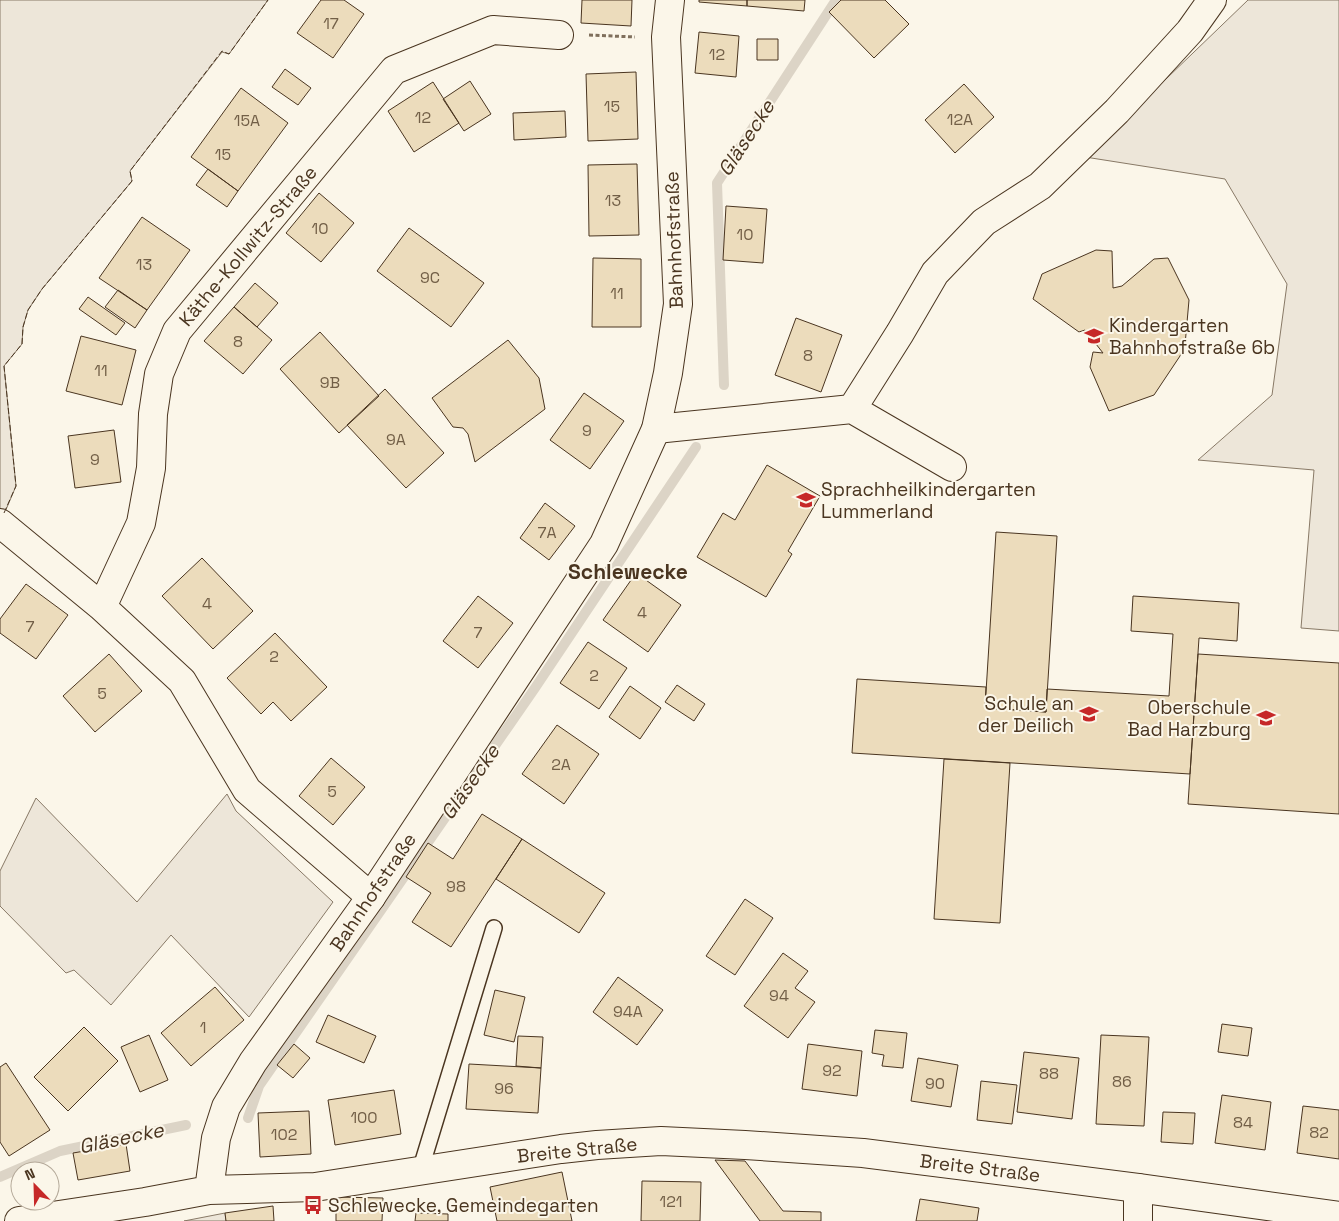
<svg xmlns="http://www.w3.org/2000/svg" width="1339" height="1221" viewBox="0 0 1339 1221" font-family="'Space Grotesk',sans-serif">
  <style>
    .green { fill: #ede6d9; stroke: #887966 }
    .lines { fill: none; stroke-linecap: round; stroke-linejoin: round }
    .stream { stroke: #dcd4c6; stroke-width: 10 }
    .building { fill: #ecdcbc; stroke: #4a3520 }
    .lane-casing { stroke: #4a3520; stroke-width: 18 }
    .street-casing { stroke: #4a3520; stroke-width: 30 }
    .secondary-casing { stroke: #4a3520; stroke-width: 30 }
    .path { stroke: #7f6f5c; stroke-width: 3; stroke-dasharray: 4 2.5; stroke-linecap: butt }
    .lane { stroke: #fbf6e9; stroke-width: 15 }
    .street { stroke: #fbf6e9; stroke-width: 28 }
    .secondary { stroke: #fbf6e9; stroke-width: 28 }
    .fence { stroke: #4a3520; stroke-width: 1; stroke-dasharray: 6 2.5; stroke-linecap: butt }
    .labels { text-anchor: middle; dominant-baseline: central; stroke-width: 4; stroke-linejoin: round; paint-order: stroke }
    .number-label { font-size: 16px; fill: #725f47 }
    .street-label { font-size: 19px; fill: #4a3520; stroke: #fbf6e9 }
    .poi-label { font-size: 19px; fill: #4a3520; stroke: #fbf6e9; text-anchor: start }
    .water-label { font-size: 20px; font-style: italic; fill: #4a3520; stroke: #fbf6e9 }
    .quarter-label { font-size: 21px; font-weight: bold; fill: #4a3520; stroke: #fbf6e9 }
  </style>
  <rect width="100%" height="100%" fill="#fbf6e9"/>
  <!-- green -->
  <path class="green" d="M0,0H268L229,54L222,52L130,171L132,181L42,289L28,310L23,327L22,344L4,366L16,486L5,512L0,519Z
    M1248,0H1339V631L1301,628L1314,470L1198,460L1272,395L1287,284L1225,179L1085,157Z
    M227,794L236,811L333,902L249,1017L171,935L111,1005L74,970L66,973L0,906V871L36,798L137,902Z
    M225,1213L226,1221H184Z"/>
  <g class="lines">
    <!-- stream -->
    <path class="stream" d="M724,385L717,183L836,0
      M248,1118L259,1086L535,688L696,447
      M0,1177L60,1151L186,1125"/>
  </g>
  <!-- building -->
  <path class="building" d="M321,0H344L364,14L333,58L297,33Z
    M582,0H632L631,26L581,23Z
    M699,0H747V6L699,2Z
    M747,0H805L804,11L747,6Z
    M841,0H885L909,24L874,58L829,12Z
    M699,32L739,36L736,77L695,73Z
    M757,39H778V60H757Z
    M285,69L311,88L298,105L272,87Z
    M636,72L638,139L588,141L586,74Z
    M470,81L491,114L464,131L443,99Z
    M433,82L459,123L414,152L388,111Z
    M964,84L994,117L955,153L925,120Z
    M241,88L288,123L238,191L191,157Z
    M565,111L566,137L514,140L513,113Z
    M637,164L639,235L589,236L588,165Z
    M208,169L238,191L227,207L196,185Z
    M319,193L354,223L321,262L286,233Z
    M726,206L767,209L763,263L723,260Z
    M142,217L190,250L147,310L99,278Z
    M409,228L484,283L451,327L377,271Z
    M1096,250L1112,251L1113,288L1122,286L1154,259L1168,258L1189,300L1185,345L1180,356L1154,395L1109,411L1090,367L1093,352L1103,353L1085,330L1079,332L1033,299L1042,274Z
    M593,258L641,259V327H592Z
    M255,283L278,303L257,327L234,307Z
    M118,290L147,310L135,328L105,307Z
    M88,297L125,323L116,335L79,309Z
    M234,307L272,340L243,374L204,341Z
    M796,318L842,335L821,392L775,375Z
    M320,332L379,396L339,433L280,369Z
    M81,336L136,350L122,405L66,391Z
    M508,340L539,378L545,409L475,462L468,434L463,428L453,427L432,398Z
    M385,389L444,453L406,488L347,425Z
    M584,393L624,421L590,469L550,440Z
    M114,430L121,482L75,488L68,436Z
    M767,465L820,496L788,551L792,554L766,597L697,557L723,513L735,520Z
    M545,503L575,526L549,560L520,538Z
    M996,532L1057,536L1046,712L985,708Z
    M202,558L253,611L213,649L162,596Z
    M636,573L681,605L648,652L603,620Z
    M26,584L68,615L36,659L0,633V619Z
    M478,596L513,623L478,668L443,641Z
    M1133,596L1239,603L1237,641L1199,638L1190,774L852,753L857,679L986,687L985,708L1046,712L1047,689L1169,696L1173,634L1131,631Z
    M275,633L327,687L291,721L273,702L261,714L227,678Z
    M588,642L627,668L599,709L560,683Z
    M109,654L142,691L95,732L63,696Z
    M1198,654L1339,663V814L1188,804Z
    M677,685L705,704L694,721L665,702Z
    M630,686L661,708L640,739L609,717Z
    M557,725L599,754L564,804L522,774Z
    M331,758L365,787L333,825L299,796Z
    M944,759L1010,763L1000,923L934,919Z
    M482,814L522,839L451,947L412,922L431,893L406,877L428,843L453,859Z
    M522,839L605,893L579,933L496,879Z
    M745,899L773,918L735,975L706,956Z
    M783,953L808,971L795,988L815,1002L788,1038L744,1006Z
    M618,977L663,1010L637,1045L593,1012Z
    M215,987L244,1020L191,1066L161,1033Z
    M495,990L525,997L514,1042L484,1035Z
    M328,1015L376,1036L364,1063L316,1042Z
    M1222,1024L1252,1028L1248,1056L1218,1052Z
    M84,1027L118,1061L68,1111L34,1077Z
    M875,1030L907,1033L903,1068L882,1066L884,1055L872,1053Z
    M149,1035L168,1080L140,1092L121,1047Z
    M1101,1035L1149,1037L1144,1126L1096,1124Z
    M518,1036L543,1037L541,1068L516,1066Z
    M294,1044L310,1058L293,1078L277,1065Z
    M808,1044L862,1051L857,1096L802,1089Z
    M1024,1052L1079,1058L1072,1119L1017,1112Z
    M918,1058L958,1065L951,1107L911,1101Z
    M6,1063L50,1130L9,1156L0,1142V1067Z
    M469,1064L541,1068L538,1113L466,1109Z
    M981,1081L1017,1085L1012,1124L977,1120Z
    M394,1090L401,1134L335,1145L328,1100Z
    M1222,1095L1271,1102L1265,1150L1215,1143Z
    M1303,1106L1339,1110V1159L1297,1153Z
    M309,1111L311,1154L260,1157L258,1113Z
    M1163,1112L1195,1113L1193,1144L1161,1142Z
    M126,1144L130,1171L78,1180L73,1153Z
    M715,1160L745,1161L783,1211L821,1212V1221H760Z
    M562,1172L572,1221H497L490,1187Z
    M642,1181L701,1182L700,1221H641Z
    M336,1197L383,1198L382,1221H336Z
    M920,1199L979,1208L977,1221H916Z
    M273,1206L274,1221H226L225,1213Z
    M416,1213L448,1214V1221H415Z"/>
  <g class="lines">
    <!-- lane casing -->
    <g class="lane-casing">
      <path id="lane" d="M420,1171L494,928"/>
    </g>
    <!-- street casing -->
    <g class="street-casing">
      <path id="street" d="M852,409L900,333L935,273L984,222L1040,186L1117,111L1190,31L1212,0
        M656,429L852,409L952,467
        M0,523L102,607L182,681L247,790L371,897
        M102,607L141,523L151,468L153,414L159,374L177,331L394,70L493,30L559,35
        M1138,1188V1221"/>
    </g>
    <!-- secondary casing -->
    <g class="secondary-casing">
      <path id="secondary" d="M209,1190L216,1138L226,1107L253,1062L371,897L604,544L656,429L668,373L678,304L666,37L670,0
        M19,1221L145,1202L209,1190L315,1187L561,1149L597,1145L661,1141L745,1145L863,1153L1138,1188L1339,1216"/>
    </g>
    <!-- path -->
    <path class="path" d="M589,35L635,37"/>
    <!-- lane -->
    <use href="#lane" class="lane"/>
    <!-- street -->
    <use href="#street" class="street"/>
    <!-- secondary -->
    <use href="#secondary" class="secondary"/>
    <!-- fence -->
    <path class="fence" d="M4,513L16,486L4,366L22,344L23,327L28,310L42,289L132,181L130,171L222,51L229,54L268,0"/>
  </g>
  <!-- icons -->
  <defs>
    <g id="school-bare" transform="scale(1.5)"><path d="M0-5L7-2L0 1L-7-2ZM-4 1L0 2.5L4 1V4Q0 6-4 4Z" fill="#c62828" stroke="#fbf6e9" stroke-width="2.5" paint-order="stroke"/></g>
    <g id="bus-bare" transform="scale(1.5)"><path d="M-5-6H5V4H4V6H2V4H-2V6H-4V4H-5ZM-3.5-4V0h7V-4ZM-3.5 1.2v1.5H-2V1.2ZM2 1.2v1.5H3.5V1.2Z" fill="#c62828" stroke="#fbf6e9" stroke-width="2.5" paint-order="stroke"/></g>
  </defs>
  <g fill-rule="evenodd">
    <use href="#school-bare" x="1094" y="336"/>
    <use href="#school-bare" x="806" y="500"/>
    <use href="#school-bare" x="1089" y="714"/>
    <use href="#school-bare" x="1266" y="718"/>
    <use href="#bus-bare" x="313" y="1205"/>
  </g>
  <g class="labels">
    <!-- number labels -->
    <g class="number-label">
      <text x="331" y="23">17</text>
      <text x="717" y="54">12</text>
      <text x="612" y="106">15</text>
      <text x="423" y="117">12</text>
      <text x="960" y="119">12A</text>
      <text x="247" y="120">15A</text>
      <text x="223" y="154">15</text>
      <text x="613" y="200">13</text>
      <text x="320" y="228">10</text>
      <text x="745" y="234">10</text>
      <text x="144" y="264">13</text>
      <text x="430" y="277">9C</text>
      <text x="617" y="293">11</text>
      <text x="238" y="341">8</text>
      <text x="808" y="355">8</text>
      <text x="101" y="370">11</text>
      <text x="330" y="382">9B</text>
      <text x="587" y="430">9</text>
      <text x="396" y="439">9A</text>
      <text x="95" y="459">9</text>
      <text x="547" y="532">7A</text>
      <text x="207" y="603">4</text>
      <text x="642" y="612">4</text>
      <text x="30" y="626">7</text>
      <text x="478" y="632">7</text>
      <text x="274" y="656">2</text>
      <text x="594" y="675">2</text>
      <text x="102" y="693">5</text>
      <text x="561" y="764">2A</text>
      <text x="332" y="791">5</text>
      <text x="456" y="886">98</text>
      <text x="779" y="995">94</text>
      <text x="628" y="1011">94A</text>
      <text x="203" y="1027">1</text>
      <text x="832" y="1070">92</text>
      <text x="1049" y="1073">88</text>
      <text x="1122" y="1081">86</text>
      <text x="935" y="1083">90</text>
      <text x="504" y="1088">96</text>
      <text x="364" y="1117">100</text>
      <text x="1243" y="1122">84</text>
      <text x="1319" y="1132">82</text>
      <text x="284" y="1134">102</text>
      <text x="671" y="1201">121</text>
    </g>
    <!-- street labels -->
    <g class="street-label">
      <text transform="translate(674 240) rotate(-92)">Bahnhofstraße</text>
      <text transform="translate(248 246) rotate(-50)">Käthe-Kollwitz-Straße</text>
      <text transform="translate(373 892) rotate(-56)">Bahnhofstraße</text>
      <text transform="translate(577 1150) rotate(-6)">Breite Straße</text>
      <text transform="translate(980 1168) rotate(7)">Breite Straße</text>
    </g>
    <!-- poi labels -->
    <g class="poi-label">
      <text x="1109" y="325">Kindergarten<tspan x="1109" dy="22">Bahnhofstraße 6b</tspan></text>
      <text x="821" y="489">Sprachheilkindergarten<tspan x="821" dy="22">Lummerland</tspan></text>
      <text x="1074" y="703" text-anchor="end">Schule an<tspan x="1074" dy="22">der Deilich</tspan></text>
      <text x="1251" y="707" text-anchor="end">Oberschule<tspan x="1251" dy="22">Bad Harzburg</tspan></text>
      <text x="328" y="1205">Schlewecke, Gemeindegarten</text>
    </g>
    <!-- water labels -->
    <g class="water-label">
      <text transform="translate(746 138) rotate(-57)">Gläsecke</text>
      <text transform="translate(470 782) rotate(-55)">Gläsecke</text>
      <text transform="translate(121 1138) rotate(-12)">Gläsecke</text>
    </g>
    <!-- quarter labels -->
    <g class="quarter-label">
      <text x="628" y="571">Schlewecke</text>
    </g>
  </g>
  <!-- north arrow -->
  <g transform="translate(35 1186) rotate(337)"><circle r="24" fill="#fbf6e9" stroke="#b4a999"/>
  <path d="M0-4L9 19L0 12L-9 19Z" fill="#c62828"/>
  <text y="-8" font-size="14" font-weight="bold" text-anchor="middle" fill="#4a3520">N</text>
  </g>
</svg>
